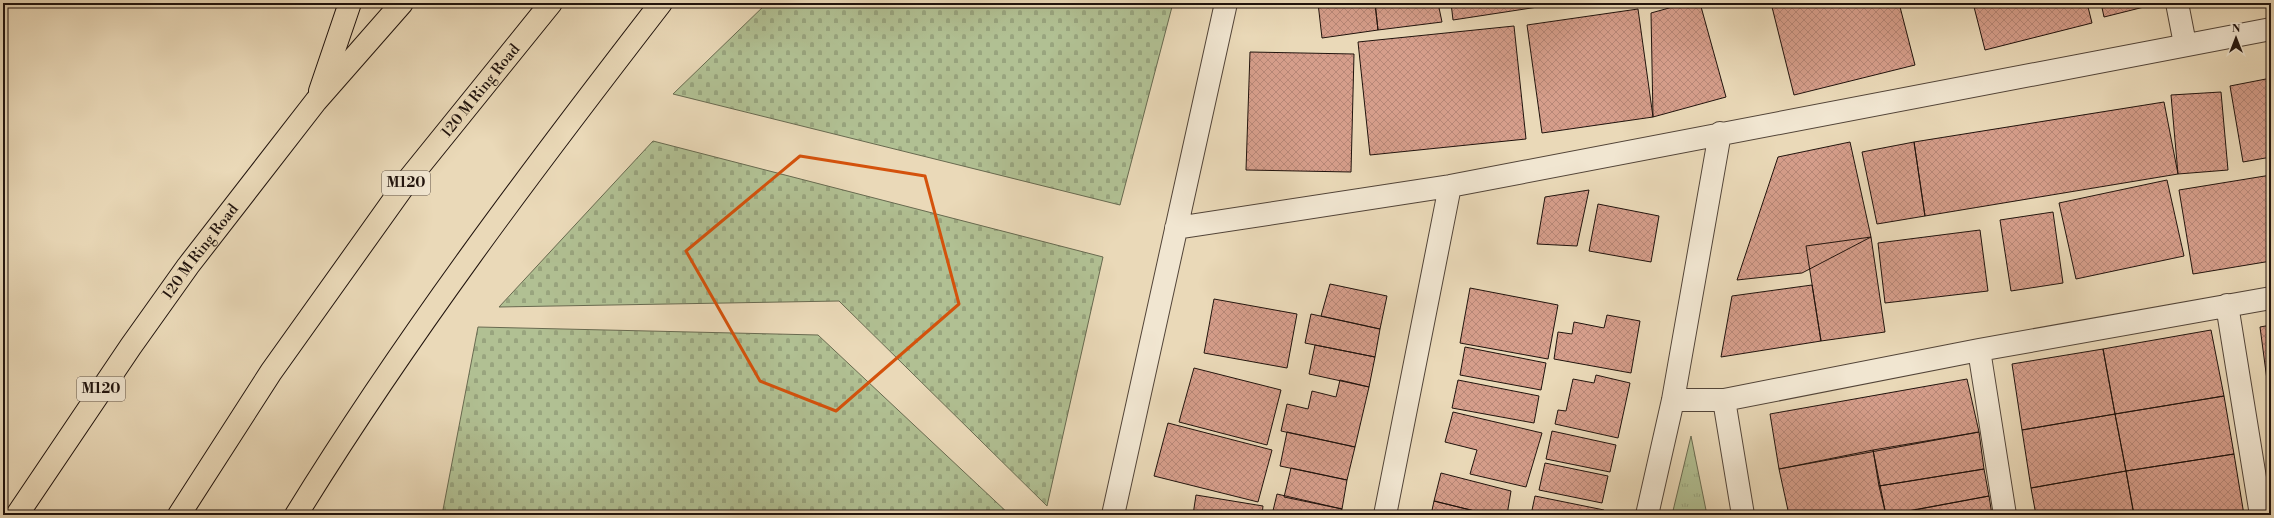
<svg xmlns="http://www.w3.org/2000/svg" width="2274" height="518" viewBox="0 0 2274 518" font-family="'Libre Bodoni',serif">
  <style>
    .grass { fill: url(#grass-tufts); stroke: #686a50 }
    .cemetery { fill: url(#cemetery-stones); stroke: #686a50 }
    .building { fill: url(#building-cross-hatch); stroke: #20130d }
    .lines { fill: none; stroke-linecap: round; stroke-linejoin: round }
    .minor-casing { stroke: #524438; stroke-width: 24 }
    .highway-casing { stroke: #20130d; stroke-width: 24 }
    .minor { stroke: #f1e6d1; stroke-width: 22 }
    .highway { stroke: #ead9b8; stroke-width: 22 }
    .marked { fill: none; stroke: #d4520c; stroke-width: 3; stroke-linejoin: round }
    .labels { text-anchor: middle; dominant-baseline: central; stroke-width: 3; stroke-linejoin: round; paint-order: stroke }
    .shield { fill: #f1e6d1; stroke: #5f5248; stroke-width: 1 }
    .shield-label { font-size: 14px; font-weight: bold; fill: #20130d }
    .street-label { font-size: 15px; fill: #20130d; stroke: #f1e6d1 }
  </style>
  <defs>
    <pattern id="grass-tufts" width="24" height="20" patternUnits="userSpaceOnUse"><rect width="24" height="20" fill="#b1c093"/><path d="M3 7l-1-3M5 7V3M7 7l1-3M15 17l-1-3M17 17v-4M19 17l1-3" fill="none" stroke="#98a47e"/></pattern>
    <pattern id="cemetery-stones" width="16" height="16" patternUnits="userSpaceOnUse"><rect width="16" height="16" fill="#b1c093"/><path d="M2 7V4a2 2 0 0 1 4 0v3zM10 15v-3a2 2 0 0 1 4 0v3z" fill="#98a47e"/></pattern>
    <pattern id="building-cross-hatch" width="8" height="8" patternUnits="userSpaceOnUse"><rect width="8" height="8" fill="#d69e8b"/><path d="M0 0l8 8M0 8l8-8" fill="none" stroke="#b78777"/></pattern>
  </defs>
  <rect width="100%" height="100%" fill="#ead9b8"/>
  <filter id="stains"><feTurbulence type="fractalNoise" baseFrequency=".005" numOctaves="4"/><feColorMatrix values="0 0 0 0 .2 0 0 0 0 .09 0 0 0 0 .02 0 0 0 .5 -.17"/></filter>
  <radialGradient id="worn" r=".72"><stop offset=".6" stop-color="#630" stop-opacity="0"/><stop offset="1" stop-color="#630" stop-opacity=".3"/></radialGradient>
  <!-- grass -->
  <path class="grass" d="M1691,436L1707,515H1672Z"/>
  <!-- cemetery -->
  <path class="cemetery" d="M767,3H1173L1120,205L673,94Z
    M653,141L1103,257L1047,506L839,301L499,307Z
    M478,327L818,335L1010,515H442Z"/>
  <!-- building -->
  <path class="building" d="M1318,3H1375L1378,30L1322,38Z
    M1375,3H1438L1442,22L1378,30Z
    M1451,3H1564L1453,20Z
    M1687,3H1700L1726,97L1653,117L1651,13Z
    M1771,3H1899L1915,65L1794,95Z
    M1973,3H2087L2092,23L1985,50Z
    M2101,3H2160L2104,17Z
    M1638,9L1653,117L1542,133L1527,25Z
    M1514,26L1526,139L1370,155L1358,42Z
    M1250,52L1354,54L1351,172L1246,170Z
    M2271,78V157L2243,162L2230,86Z
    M2221,92L2228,170L2178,174L2171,95Z
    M2164,102L2178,174L1925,216L1914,142Z
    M1850,142L1871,237L1802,273L1737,280L1778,157Z
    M1914,142L1925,216L1877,224L1862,152Z
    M2271,175V261L2193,274L2179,190Z
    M2167,180L2184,256L2076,279L2059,203Z
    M1589,190L1577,246L1537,244L1545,197Z
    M1598,204L1659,216L1651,262L1589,251Z
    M2053,212L2063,283L2011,291L2000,220Z
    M1980,230L1988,291L1885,303L1878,243Z
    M1871,237L1885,332L1821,341L1806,246Z
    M1330,284L1387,296L1380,329L1321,316Z
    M1812,285L1821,341L1721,357L1732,296Z
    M1470,288L1558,305L1548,359L1460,343Z
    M1214,299L1297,314L1287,368L1204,353Z
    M1311,314L1380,329L1375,357L1305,343Z
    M1607,315L1640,321L1631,373L1554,359L1558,332L1572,334L1574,322L1604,328Z
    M2271,325V380H2267L2260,327Z
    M2211,330L2224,396L2115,414L2103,349Z
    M1315,345L1375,357L1369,387L1309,374Z
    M1465,347L1546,363L1541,390L1460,375Z
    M2103,349L2115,414L2022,430L2012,364Z
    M1194,368L1281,390L1267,445L1179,422Z
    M1596,375L1630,383L1618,438L1555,424L1558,410L1566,411L1573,379L1594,383Z
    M1967,379L1979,432L1779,469L1770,414Z
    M1340,380L1369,387L1355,447L1281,431L1287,404L1308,409L1312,391L1336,397Z
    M1458,380L1539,396L1534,423L1452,408Z
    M2267,380H2271V405Z
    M2224,396L2234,454L2126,471L2115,414Z
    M1453,412L1542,433L1526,487L1470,474L1477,450L1445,442Z
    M2115,414L2126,471L2031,488L2022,430Z
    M1168,423L1272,450L1258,502L1154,476Z
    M1552,431L1616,445L1610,472L1546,459Z
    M1287,432L1355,447L1347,480L1280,466Z
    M1979,432L1984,469L1879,486L1873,450Z
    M1873,450L1886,515H1789L1779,469Z
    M2234,454L2244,515H2134L2126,471Z
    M1545,463L1608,476L1602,503L1539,490Z
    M1291,468L1347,480L1342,509L1284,497Z
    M1984,469L1989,496L1886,515L1879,486Z
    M2126,471L2134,515H2036L2031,488Z
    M1441,473L1511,491L1507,515H1491L1434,501Z
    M1277,494L1342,509L1340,515H1272Z
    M1196,495L1263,506L1262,515H1193Z
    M1535,496L1604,510L1603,515H1531Z
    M1989,496L1992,515H1888Z
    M1434,501L1491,515H1431Z"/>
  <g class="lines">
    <!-- minor casing -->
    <g class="minor-casing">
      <path id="minor" d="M2177,3L2185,44
        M1176,228L1450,186L2271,29
        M2227,305L2261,515
        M1979,350L2005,515
        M1673,400H1724L1979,350L2271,298
        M1724,400L1743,515
        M1113,515L1226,3
        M1385,515L1450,186
        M1647,515L1673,400L1720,133"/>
    </g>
    <!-- highway casing -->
    <g class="highway-casing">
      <g id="highway">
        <path d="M320,91L350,3"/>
        <path id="s1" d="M17,515L131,346L188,266L316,101L402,3"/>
        <path id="s2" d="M179,515L271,372L408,180L551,3"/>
        <path d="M296,515C407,335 532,170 661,3"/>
      </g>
    </g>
    <!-- minor -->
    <use href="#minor" class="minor"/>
    <!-- highway -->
    <use href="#highway" class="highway"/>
  </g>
  <!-- marked area -->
  <path class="marked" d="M800,156L925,176L959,304L836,411L760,381L686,251Z"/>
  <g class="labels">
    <!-- shield labels -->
    <g class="shield">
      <rect x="382" y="171" width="48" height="24" rx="3"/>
      <rect x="77" y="377" width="48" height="24" rx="3"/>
    </g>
    <g class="shield-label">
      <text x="406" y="183">M120</text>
      <text x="101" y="389">M120</text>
    </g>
    <!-- street labels -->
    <g class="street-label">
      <text stroke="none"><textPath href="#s2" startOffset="521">120 M Ring Road</textPath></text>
      <text stroke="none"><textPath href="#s1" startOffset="321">120 M Ring Road</textPath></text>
    </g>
  </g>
  <!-- margin -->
  <rect width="2274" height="518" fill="none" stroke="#ead9b8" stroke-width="16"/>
  <rect x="4" y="4" width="2266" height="510" fill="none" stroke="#20130d" stroke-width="2"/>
  <rect x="8" y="8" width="2258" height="502" fill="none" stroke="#20130d"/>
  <!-- north arrow -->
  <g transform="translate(2236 38)" stroke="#f1e6d1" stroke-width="3" paint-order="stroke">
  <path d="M0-3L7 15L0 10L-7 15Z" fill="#20130d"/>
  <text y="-6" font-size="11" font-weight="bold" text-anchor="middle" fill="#20130d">N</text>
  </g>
  <rect width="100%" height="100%" filter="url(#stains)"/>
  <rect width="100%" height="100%" fill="url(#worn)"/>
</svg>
